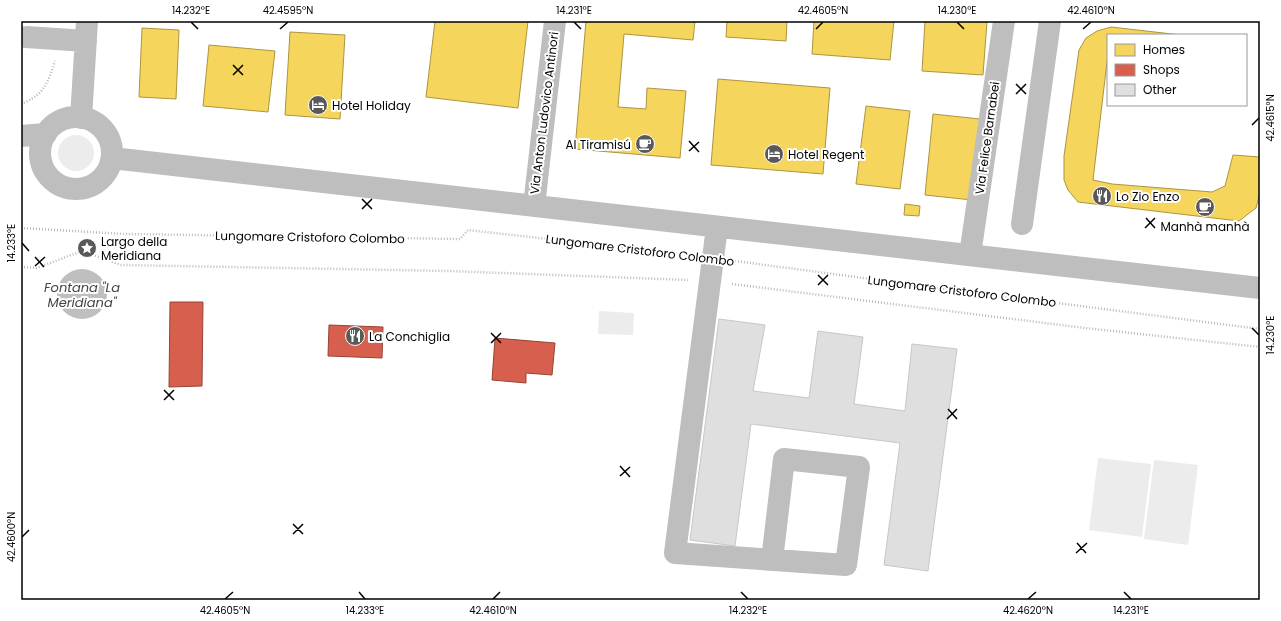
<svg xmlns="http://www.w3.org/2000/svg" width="1281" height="621" viewBox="0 0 1281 621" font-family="Poppins,sans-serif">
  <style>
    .green { fill: #ececec }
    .water { fill: #bfbfbf }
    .homes { fill: #f6d55c; stroke: #ac9540 }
    .shops { fill: #d6604d; stroke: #964336 }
    .building { fill: #dfdfdf; stroke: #c7c7c7 }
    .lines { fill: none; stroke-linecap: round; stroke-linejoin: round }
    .path { stroke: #b9b9b9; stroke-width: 2.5; stroke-dasharray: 1 2; stroke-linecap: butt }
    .minor { stroke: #bebebe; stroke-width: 22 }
    .ticks { fill: none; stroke: #000; stroke-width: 1.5 }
    .labels { text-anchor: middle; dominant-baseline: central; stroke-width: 4; stroke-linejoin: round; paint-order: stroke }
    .poi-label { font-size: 12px; fill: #000; stroke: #fff; text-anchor: start }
    .street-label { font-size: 12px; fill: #000; stroke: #fff }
    .water-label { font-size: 13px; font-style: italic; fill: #444; stroke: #fff }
    .neatline { fill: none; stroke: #000; stroke-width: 1.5 }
    .ticks-label { font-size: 10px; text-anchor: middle; fill: #000 }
  </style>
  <rect width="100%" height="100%" fill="#fff"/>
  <!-- green -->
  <path class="green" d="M58 153a18 18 0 1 1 36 0a18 18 0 1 1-36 0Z
    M599,311L634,313L633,335L598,334Z
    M1098,458L1151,464L1142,537L1089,530Z
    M1154,460L1198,465L1188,545L1144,539Z"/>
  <!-- water -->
  <path class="water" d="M57 294a25 25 0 1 1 50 0a25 25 0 1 1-50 0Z"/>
  <!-- homes -->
  <path class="homes" d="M435,21H528L518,108L426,97Z
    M586,21H695L693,40L624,34L618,107L646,109L647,88L686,91L680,158L575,149Z
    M727,21H787L786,41L726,37Z
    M814,21H894L890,60L812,54Z
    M925,21L987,22L983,75L922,71Z
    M1111,27L1181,35H1108V62H1107L1093,180L1112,184L1212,192L1225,186L1233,155L1260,157V193L1256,208L1239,221L1078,202L1068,190L1064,180V156L1079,50L1086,38L1097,31Z
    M142,28L179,30L176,99L139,97Z
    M290,32L345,35L340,119L285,115Z
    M209,45L275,51L268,112L203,106Z
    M718,79L830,88L823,174L711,165Z
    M866,106L910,111L900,189L856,184Z
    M933,114L980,119L972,200L925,195Z
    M905,204L920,206L919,216L904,215Z"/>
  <!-- shops -->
  <path class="shops" d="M170,302H203L202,386L169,387Z
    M329,325L383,327L382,358L328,356Z
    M495,338L555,343L552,375L526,373V383L492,380Z"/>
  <!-- building -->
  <path class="building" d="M719,319L765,325L753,391L809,398L818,331L863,337L854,404L905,411L912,344L957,349L928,571L884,565L900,443L751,424L735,546L690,540Z"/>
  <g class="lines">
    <!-- path -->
    <path class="path" d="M21,104C44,95 48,83 55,61
      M21,228L125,234L460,239L468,230L690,255
      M735,261L924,286L1260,329
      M21,267L37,268L82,251L121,265L449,271L688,280
      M732,284L1085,328L1260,347"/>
    <!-- minor -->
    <path class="minor" d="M26,37L86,41
      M40 153a36 36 0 1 1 72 0a36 36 0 1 1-72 0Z
      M81,118L87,21
      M21,136L46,134
      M112,158L1260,288
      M534,206L555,21
      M1022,224L1050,21
      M717,227L675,553L846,565L859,467L784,459L772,560
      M970,255L1004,21"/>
  </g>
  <!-- ticks -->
  <path class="ticks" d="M191,22L198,29M574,22L581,29M957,22L964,29M280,29L288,22M816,29L823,22M1083,29L1091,22M233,65L243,75M233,75L243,65M1016,84L1026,94M1016,94L1026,84M1252,125L1259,118M689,141L699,152M689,151L699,142M362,199L372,209M362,209L372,199M1146,218L1155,228M1145,228L1155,218M22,243L29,251M35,257L44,267M35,266L45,257M818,275L828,285M818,285L828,275M1252,328L1259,335M491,333L501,343M491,343L501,333M164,390L174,400M164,400L174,390M948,409L957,419M947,419L957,409M620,466L630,477M620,476L630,467M293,524L303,534M293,534L303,524M22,537L29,530M1077,543L1086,553M1076,553L1087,543M359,592L365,599M741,592L748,599M1124,592L1131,599M225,599L233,592M493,599L500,592M1028,599L1036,592"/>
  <!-- icons -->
  <defs>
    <g id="hotel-disc" transform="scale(1)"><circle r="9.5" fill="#595959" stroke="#fff"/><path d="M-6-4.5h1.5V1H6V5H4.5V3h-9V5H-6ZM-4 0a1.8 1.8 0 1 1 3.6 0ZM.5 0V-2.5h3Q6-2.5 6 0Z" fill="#fff"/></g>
    <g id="cafe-disc" transform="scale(1)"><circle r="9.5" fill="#595959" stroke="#fff"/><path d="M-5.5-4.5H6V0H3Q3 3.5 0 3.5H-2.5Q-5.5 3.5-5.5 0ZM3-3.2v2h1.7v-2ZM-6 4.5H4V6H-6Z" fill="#fff"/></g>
    <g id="restaurant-disc" transform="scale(1)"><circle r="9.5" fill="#595959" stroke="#fff"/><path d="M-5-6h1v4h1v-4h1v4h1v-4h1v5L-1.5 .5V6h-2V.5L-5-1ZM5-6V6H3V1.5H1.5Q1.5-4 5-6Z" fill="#fff"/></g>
    <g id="sight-disc" transform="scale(1)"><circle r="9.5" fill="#595959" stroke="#fff"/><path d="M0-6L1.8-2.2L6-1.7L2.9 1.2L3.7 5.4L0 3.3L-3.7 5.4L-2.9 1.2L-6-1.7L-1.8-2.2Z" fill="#fff"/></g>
  </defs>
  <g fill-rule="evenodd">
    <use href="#hotel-disc" x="318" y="105"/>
    <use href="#cafe-disc" x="645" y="144"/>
    <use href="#hotel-disc" x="774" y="154"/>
    <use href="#restaurant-disc" x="1102" y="196"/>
    <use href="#cafe-disc" x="1205" y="207"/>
    <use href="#sight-disc" x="87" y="248"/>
    <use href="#restaurant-disc" x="355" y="336"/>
  </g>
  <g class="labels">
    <!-- poi labels -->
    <g class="poi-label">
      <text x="332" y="105">Hotel Holiday</text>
      <text x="631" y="144" text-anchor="end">Al Tiramisú</text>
      <text x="788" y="154">Hotel Regent</text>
      <text x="1116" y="196">Lo Zio Enzo</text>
      <text x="1205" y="226" text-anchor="middle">Manhà manhà</text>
      <text x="101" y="241">Largo della<tspan x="101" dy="14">Meridiana</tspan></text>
      <text x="369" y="336">La Conchiglia</text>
    </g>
    <!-- street labels -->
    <g class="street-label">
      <text transform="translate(544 113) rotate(-83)">Via Anton Ludovico Antinori</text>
      <text transform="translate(987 138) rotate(-82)">Via Felice Barnabei</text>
      <text transform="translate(310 237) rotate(1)">Lungomare Cristoforo Colombo</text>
      <text transform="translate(640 250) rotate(7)">Lungomare Cristoforo Colombo</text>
      <text transform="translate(962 291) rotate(7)">Lungomare Cristoforo Colombo</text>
    </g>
    <!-- water labels -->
    <g class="water-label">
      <text x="82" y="287">Fontana "La<tspan x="82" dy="15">Meridiana"</tspan></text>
    </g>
  </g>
  <!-- border -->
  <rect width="1281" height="621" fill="none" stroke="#ffffff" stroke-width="44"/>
  <!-- legend -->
  <rect x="1107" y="34" width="140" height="72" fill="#ffffff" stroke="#999999"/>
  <rect x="1115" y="44" width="20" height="12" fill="#f6d55c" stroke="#999999"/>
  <text x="1143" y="54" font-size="12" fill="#000000">Homes</text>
  <rect x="1115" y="64" width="20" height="12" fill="#d6604d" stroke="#999999"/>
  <text x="1143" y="74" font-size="12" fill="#000000">Shops</text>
  <rect x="1115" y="84" width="20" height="12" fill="#dfdfdf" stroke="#999999"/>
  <text x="1143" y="94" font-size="12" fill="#000000">Other</text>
  <rect x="22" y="22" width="1237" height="577" class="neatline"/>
  <g class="ticks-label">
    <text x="191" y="14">14.232°E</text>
    <text x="288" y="14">42.4595°N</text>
    <text x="574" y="14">14.231°E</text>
    <text x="823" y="14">42.4605°N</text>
    <text x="957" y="14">14.230°E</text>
    <text x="1091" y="14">42.4610°N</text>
    <text transform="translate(1270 118) rotate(-90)" y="4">42.4615°N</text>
    <text transform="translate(11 243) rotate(-90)" y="4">14.233°E</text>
    <text transform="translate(1270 335) rotate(-90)" y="4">14.230°E</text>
    <text transform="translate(11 537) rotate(-90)" y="4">42.4600°N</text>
    <text x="225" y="614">42.4605°N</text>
    <text x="365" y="614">14.233°E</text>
    <text x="493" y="614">42.4610°N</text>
    <text x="748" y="614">14.232°E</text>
    <text x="1028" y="614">42.4620°N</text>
    <text x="1131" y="614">14.231°E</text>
  </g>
</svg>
